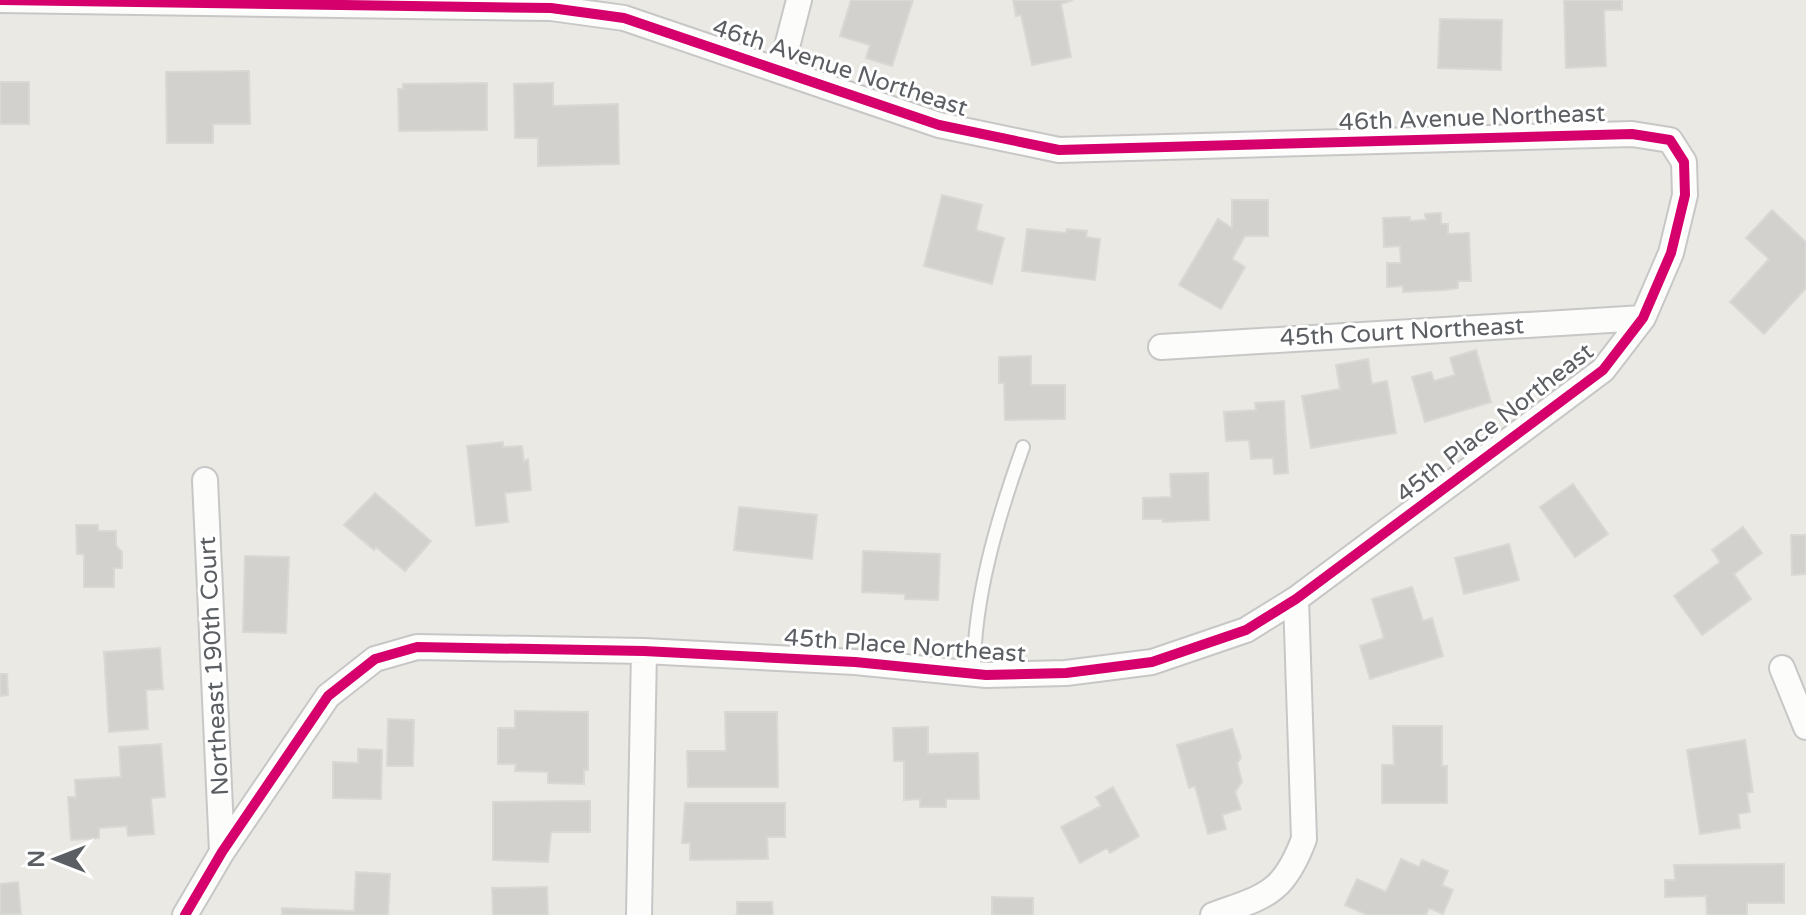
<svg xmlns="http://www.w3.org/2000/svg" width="1806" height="915" viewBox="0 0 1806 915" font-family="'Varela Round',sans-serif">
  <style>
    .building { fill: #d2d1ce; stroke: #dad8d4; stroke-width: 2 }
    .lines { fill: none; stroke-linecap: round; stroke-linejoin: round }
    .service-casing { stroke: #c7c7c7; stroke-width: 16 }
    .minor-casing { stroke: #c7c7c7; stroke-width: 28 }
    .service { stroke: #fcfcfb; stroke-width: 12 }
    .minor { stroke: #fcfcfb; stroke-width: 24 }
    .cycleway-casing { stroke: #fff; stroke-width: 15 }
    .cycleway { stroke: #d6006c; stroke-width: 10 }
    .labels { text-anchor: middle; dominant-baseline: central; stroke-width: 6; stroke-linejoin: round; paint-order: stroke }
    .street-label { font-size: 24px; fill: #5b5e62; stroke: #fff }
  </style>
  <rect width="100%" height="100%" fill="#eae9e4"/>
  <!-- building -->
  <path class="building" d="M851,0H913L892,66L866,58L870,45L840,36Z
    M1013,0H1073L1061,4L1071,57L1032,65L1021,15L1016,16Z
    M1564,0H1622V10H1604L1606,66L1566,68Z
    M1440,19L1502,20L1501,70L1438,68Z
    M249,71L250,124H213V143H167L166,72Z
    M0,82H29V124H0Z
    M487,83V130L399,131L398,89H403V84Z
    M553,83V106L618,104L619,164L538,166V138H515L514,84Z
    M942,195L982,205L976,230L1004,238L992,284L924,266Z
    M1232,200H1268V236H1245L1232,259L1245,267L1221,309L1179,285L1218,219L1232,228Z
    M1772,210L1806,242V288L1764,334L1730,302L1769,259L1746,238Z
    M1441,213V224H1448V234L1469,233L1471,281H1458V288L1445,290L1403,292V286L1387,287V263H1401L1400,246L1384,247L1383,218L1410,217V221L1426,220L1425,214Z
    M1027,229L1066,233L1067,229L1087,231L1086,237L1100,239L1095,280L1022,271Z
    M1476,350L1491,402L1425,422L1412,377L1431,372L1434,381L1455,375L1450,358Z
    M1031,356V385H1065V419L1005,420L1004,383H999V357Z
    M1368,359L1372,384L1387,381L1396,433L1311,448L1302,396L1340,389L1336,365Z
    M1284,401L1288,473L1274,474L1273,458L1251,459L1249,440L1226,441L1224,412L1256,410L1255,403Z
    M503,442V447L522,446L524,462L528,459L531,490L505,493L508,522L476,526L467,446Z
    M1208,473L1209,520L1163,522V519H1143V498L1171,497L1170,474Z
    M1573,484L1608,534L1575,557L1540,507Z
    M375,493L431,541L405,571L376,547L374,550L344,525Z
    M739,507L817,515L812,559L734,550Z
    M76,525H98V531H116V546L122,552V568H114V587H84V554H77Z
    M1743,527L1762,553L1734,574L1751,599L1702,635L1674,596L1720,562L1712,550Z
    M1791,535H1806V574L1792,575Z
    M1509,544L1519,580L1464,594L1455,558Z
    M863,551L940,554L938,600L905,599V594L862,592Z
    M245,556L289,557L286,633L243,632Z
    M1412,587L1423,621L1432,618L1443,656L1370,679L1360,646L1384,638L1372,599Z
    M160,648L163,689L146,690L148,729L109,732L104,652Z
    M0,674H7L8,695L0,696Z
    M515,711L588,712V770H584V784L548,783V772L515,771L516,764H498V728H515Z
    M725,712H777L778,787H688L687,751H726Z
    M388,719L414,720L413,766H387Z
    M1393,726H1442V766H1447V803H1382V765H1394Z
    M928,727V754L978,753L979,799H946V807H920V799L904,800V761H894L893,728Z
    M1232,729L1241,758L1237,763L1242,782L1235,792L1241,809L1222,815L1226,829L1208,834L1195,786L1189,788L1177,745Z
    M1745,740L1753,792L1747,793L1750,812L1738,814L1740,828L1700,834L1687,750Z
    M161,744L165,797L151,798L154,834L128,836L127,826L99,828V838L71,840L68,797H76L75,780L121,777L119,747Z
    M358,749L382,750L381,799L333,798V762L358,763Z
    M1113,787L1139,836L1110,853L1107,848L1080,863L1061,827L1101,806L1096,797Z
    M590,801V832H551L548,862L493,860V802Z
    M685,803H785V837H767L768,859L690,860V843H682Z
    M1401,859L1419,867L1422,860L1448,871L1442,885L1453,890L1443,914L1429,908L1426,915H1367L1345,905L1357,879L1386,892Z
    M1784,864V903H1747V915H1707L1706,896L1665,897V880H1675L1674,865Z
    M356,872L390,874L388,915H282V908L354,911Z
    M18,882L21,914L0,915V884Z
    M547,887L548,915H493L492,888Z
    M992,897L1033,898V915H992Z
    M737,902H772L773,915H735H737Z"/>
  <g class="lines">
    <!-- service casing -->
    <g class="service-casing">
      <path id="service" d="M974,674C973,599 998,517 1023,447"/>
    </g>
    <!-- minor casing -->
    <g class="minor-casing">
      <path id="minor" d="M0,0L551,8L624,18L939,125L1059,150L1632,134L1670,140L1684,162L1685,195L1671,253L1643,318L1603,370L1296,599L1246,630L1152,662L1066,673L986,675L855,662L644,651L417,647L375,659L328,696L222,852L185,915
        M781,70L799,0
        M1161,347L1643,318
        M205,480L222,852
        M1782,668L1806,727
        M639,915L644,651
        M1213,915C1265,896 1283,895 1304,839L1296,599"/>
    </g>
    <!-- service -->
    <use href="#service" class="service"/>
    <!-- minor -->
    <use href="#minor" class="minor"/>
    <!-- cycleway casing -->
    <g class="cycleway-casing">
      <path id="cycleway" d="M0,0L551,8L624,18L939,125L1059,150L1632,134L1670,140L1684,162L1685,195L1671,253L1643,318L1603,370L1296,599L1246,630L1152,662L1066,673L986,675L855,662L644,651L417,647L375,659L328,696L222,852L185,915"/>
    </g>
    <!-- cycleway -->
    <use href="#cycleway" class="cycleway"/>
  </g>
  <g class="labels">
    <!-- street labels -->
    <g class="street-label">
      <text transform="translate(840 68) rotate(18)">46th Avenue Northeast</text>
      <text transform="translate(1472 118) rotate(-2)">46th Avenue Northeast</text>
      <text transform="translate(1402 332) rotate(-3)">45th Court Northeast</text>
      <text transform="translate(1495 423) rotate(-38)">45th Place Northeast</text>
      <text transform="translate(905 646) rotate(4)">45th Place Northeast</text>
      <text transform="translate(214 666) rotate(-93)">Northeast 190th Court</text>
    </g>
  </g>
  <!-- north arrow -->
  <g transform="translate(56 859) rotate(270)" stroke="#ffffff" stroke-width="6" paint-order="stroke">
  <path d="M0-6L14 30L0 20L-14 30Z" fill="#5b5e62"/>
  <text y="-12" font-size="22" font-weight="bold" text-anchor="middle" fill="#5b5e62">N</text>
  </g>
</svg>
